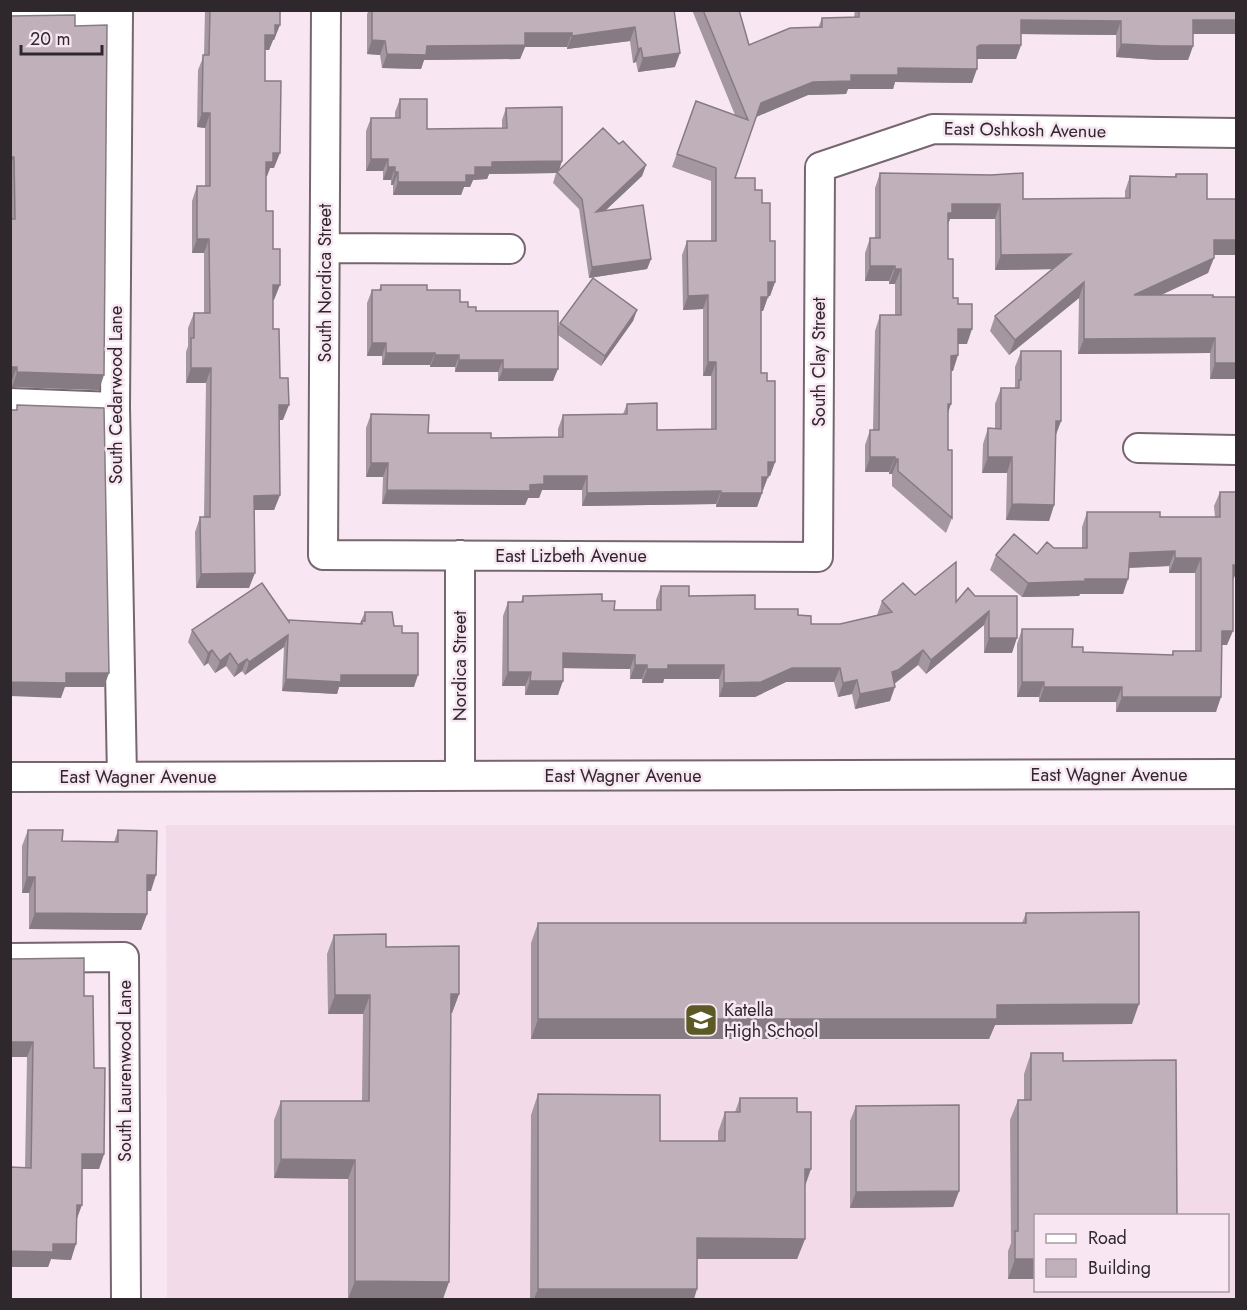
<svg xmlns="http://www.w3.org/2000/svg" width="1247" height="1310" viewBox="0 0 1247 1310" font-family="Jost,sans-serif">
  <style>
    .built { fill: #f2dae9; fill-rule: evenodd }
    .lines { fill: none; stroke-linecap: round; stroke-linejoin: round }
    .minor-casing { stroke: #75666f; stroke-width: 32 }
    .minor { stroke: #fff; stroke-width: 28 }
    .wall { fill: #a597a0 }
    .shaded-wall { fill: #867b82 }
    .building { fill: #c0b0ba; stroke: #867b82; stroke-width: 1.5 }
    .labels { text-anchor: middle; dominant-baseline: central; stroke-width: 5; stroke-linejoin: round; paint-order: stroke }
    .street-label { font-size: 18px; fill: #2e282c; stroke: #f8e7f2 }
    .poi-label { font-size: 18px; fill: #2e282c; stroke: #f8e7f2; text-anchor: start }
  </style>
  <rect width="100%" height="100%" fill="#f8e7f2"/>
  <!-- built -->
  <path class="built" d="M166,825H1236V1299H167ZM1036,1216H1228V1290H1036Z"/>
  <g class="lines">
    <!-- minor casing -->
    <g class="minor-casing">
      <path id="minor" d="M326,10L323,555L818,557L820,167L933,129L1236,133
        M10,12L118,13L115,407L122,777
        M325,248L510,249
        M10,403L115,407
        M1138,448L1236,450
        M460,555V776
        M10,777L1236,774
        M10,958L124,957L126,1300"/>
    </g>
    <!-- minor -->
    <use href="#minor" class="minor"/>
  </g>
  <!-- wall -->
  <path class="wall" d="M205,10H280L274,40H273L269,50H265V81L274,168H270L267,176H266V209L273,249L274,300H273V329L280,378L283,420H279L280,495L274,510H254L249,588H196L195,532L200,517H204L206,383H186V352L188,346V328L194,313H204V253H192V201L197,186H205V128L197,127L198,70L204,55Z
    M369,10H674L675,67L638,72L636,62L633,63L630,41L567,49V47H525L520,59L424,60L421,69L382,68L380,55L367,54V14Z
    M692,10H740L739,12L749,45L818,28L822,18L854,17L855,10H1236L1193,34V46L1188,60H1157L1116,57V35L1021,34V45L1016,59H977L972,83L895,82L893,89H848L846,94L808,95L756,117L735,178L755,190L762,203L770,241L775,282L770,296H768L763,311H761V373L767,381L775,462L770,476H768L763,490H762V493L757,507H716V504L582,506V490H542L539,498H528L525,505L382,504L383,477H366V428L371,414L428,433L491,438L558,437V429L563,415L623,414L627,404L657,430L711,429V376H703V309L683,310L682,255L687,241H711V181L672,167L696,101L735,115Z
    M10,16L75,26L99,390L12,387V381H10Z
    M400,99L427,129L502,128V120L506,108L562,161L559,170L619,144L646,165L642,176L605,211L651,259L647,269L589,278L579,209L553,183L556,173L489,174L487,179L473,180L470,187H464L461,195H393V185H391V180H383V171H366V131L371,118H395V112Z
    M880,173L1023,199L1125,198V191L1130,176L1175,177L1176,174L1207,199L1236,255H1214L1208,273L1161,295H1213L1236,379H1210V353L1078,354L1079,298L1009,355L990,331L995,316L1052,269L995,270V219H950L948,224V259L953,298L958,304L967,344H958L953,371H951L948,414V450L952,518L946,533L892,486V474H889V472H865V445L870,430H873L875,331L880,315H895V284H889V281H865V253L870,238H875V188Z
    M381,285L427,290L460,302L468,307L476,311L558,327L560,323L637,310L633,321L601,366L558,335L553,381H498V372H455V367H430V365H382V356H367V303L372,290H379Z
    M1021,351L1061,421L1055,437L1054,505L1049,521L1006,520L1007,473H982L983,444L988,428L995,429V404L1001,388H1015V367Z
    M1220,492L1236,573L1233,580L1227,645H1222L1216,712H1116V702H1039V697H1017V644L1022,629L1072,647L1083,652L1172,655L1173,651H1195V573H1169V566L1129,568L1123,594H1080L1079,596L1022,597L990,570L996,555L1037,554L1054,548H1082V527L1087,512L1160,517H1215L1214,506Z
    M661,586L689,596L755,609L798,615L811,624H840L877,615L882,601L915,595L956,602L975,596H1017L1012,653H984V625L926,674L918,665L894,683L890,701L855,709L852,694L838,697L834,682H786L755,697H719V679H664L663,683H642V679H630V669L563,668L558,695H525V686H502L503,616L508,602H521L523,596L602,601L614,610H656V600Z
    M365,612L394,626L402,633L414,687H339L337,694L282,691L284,647L245,675L242,671L234,677L226,666L215,673L208,663L204,666L188,642L192,630L289,621L360,623Z
    M28,830L62,841L114,842L118,830L151,891H147V914L141,930L29,929V893H22V846Z
    M1026,913L1132,1024L995,1025L989,1039H531V943L538,923H1022Z
    M334,935L386,947L459,994L452,1013H451L443,1299H348V1179L274,1178V1120L281,1101H362L363,1014H328L327,954Z
    M84,996L104,1154L99,1169H82L77,1219L71,1260L51,1259L48,1267H10V1167L25,1168L27,1057H10Z
    M1031,1053L1063,1061L1177,1215L1008,1279V1251L1011,1243L1010,1120L1018,1100H1024V1074Z
    M538,1094L660,1141H718V1132L725,1112H735L740,1098L797,1112L805,1185V1239L797,1259H697L694,1299H530L531,1115Z
    M856,1106L959,1191L953,1207L850,1208V1121Z"/>
  <!-- shaded-wall -->
  <path class="shaded-wall" d="M1021,20L1121,21L1116,35L1016,34Z
    M1193,20H1236V34H1188Z
    M275,25H280L274,40H273L269,50H260L265,35Z
    M635,27L630,41L567,49L572,36Z
    M525,33H572L567,47H525L520,59L424,60L421,69L382,68L387,54L427,46Z
    M372,40L385,41L380,55L367,54Z
    M1121,44L1193,46L1188,60H1157L1116,57Z
    M980,45H1021L1016,59H975L977,47Z
    M641,48L636,62L633,63L638,49Z
    M680,53L675,67L638,72L643,58Z
    M898,68L977,69L972,83L895,82L893,89H848L846,94L808,95L756,117L761,103L813,82Z
    M202,113H210L205,128L197,127Z
    M273,153H280L274,168H270L267,176H261L266,162Z
    M10,157H14L10,166Z
    M371,159H388L383,171H366Z
    M562,161L558,173L557,172L556,173L489,174L487,179L473,180L470,187H464L461,195H393L398,182L466,175L475,167L492,162Z
    M646,165L642,176L592,223L596,212Z
    M388,167H395L391,180H383Z
    M395,172H398L393,185H391Z
    M952,204H1000L995,219H950L946,228H942Z
    M197,239H209L204,253H192Z
    M1214,240H1236V255H1208Z
    M1071,254L1065,269L995,270L1001,255Z
    M1214,258L1208,273L1129,310L1134,295Z
    M651,259L647,269L589,278L592,267Z
    M870,266H895L889,281H865Z
    M895,269H901L895,284H889Z
    M768,282H775L770,296H763Z
    M1084,282L1079,298L1009,355L1015,340Z
    M273,285H280L274,300H268Z
    M708,295L703,309L683,310L688,296Z
    M761,297H768L763,311H756Z
    M637,310L633,321L601,366L605,356Z
    M958,329H972L967,344H952Z
    M1215,338L1210,353L1078,354L1084,339Z
    M372,343H386L382,356H367Z
    M386,353H435L430,365H382Z
    M435,355H459L455,367H430Z
    M958,355L953,371H945L951,356Z
    M459,360H503L498,372H455Z
    M708,362H716L711,376H703Z
    M1215,363H1236V379H1210Z
    M10,367H17L12,381H10Z
    M191,368H211L206,383H186Z
    M503,369H558L553,381H498Z
    M17,372L104,375L99,390L12,387Z
    M948,404H951L946,419Z
    M279,405H289L283,420H273Z
    M1056,421H1061L1055,437Z
    M870,457H895L889,472H865Z
    M988,457H1012L1007,473H982Z
    M895,459H898L892,474H889Z
    M768,462H775L770,476H763Z
    M371,463H388L383,477H366Z
    M544,476H587L582,490H542L539,498H528L525,505L382,504L387,490L530,485Z
    M762,477H768L763,490H757Z
    M721,491L716,504L582,506L587,493Z
    M721,493H762L757,507H716Z
    M280,495L274,510H249L254,496Z
    M1012,504L1054,505L1049,521L1006,520Z
    M1175,551L1169,566L1124,568L1130,553Z
    M1175,558H1201L1195,573H1169Z
    M1236,563V573L1233,580V565Z
    M255,573L249,588H196L201,574Z
    M1085,579H1128L1123,594H1080L1079,596L1022,597L1028,583Z
    M989,611L984,625L926,674L931,660Z
    M1222,631H1233L1227,645H1216Z
    M288,635L284,647L245,675L249,662Z
    M989,638H1017L1012,653H984Z
    M212,650L208,663L204,666L208,653Z
    M923,650L918,665L893,685L892,672Z
    M230,653L226,666L215,673L220,661Z
    M563,653L635,655L630,669L558,668Z
    M247,659L242,671L234,677L238,665Z
    M635,665H647L642,679H630Z
    M668,665H724L719,679H664L663,683H642L647,669Z
    M792,668H840L834,682H786L755,697H719L724,683Z
    M508,672H531L525,686H502Z
    M66,673H109L104,687H65L61,698L10,696V682Z
    M341,675H418L414,687H339L337,694L282,691L286,679Z
    M857,680L852,694L838,697L843,683Z
    M530,681H563L558,695H525Z
    M1022,682H1044L1039,697H1017Z
    M895,687L890,701L855,709L860,694Z
    M1044,687H1122L1116,702H1039Z
    M1122,697H1221L1216,712H1116Z
    M147,875H156L151,891H142Z
    M27,877H35L29,893H22Z
    M35,913L147,914L141,930L29,929Z
    M451,994H459L452,1013H444Z
    M335,995H370L363,1014H328Z
    M1139,1004L1132,1024L995,1025L989,1039H531L538,1019L997,1005Z
    M10,1042H33L27,1057H10Z
    M82,1154H104L99,1169H77Z
    M281,1159L355,1160L348,1179L274,1178Z
    M805,1169H811L804,1189Z
    M959,1191L953,1207L850,1208L856,1192Z
    M77,1205H82L76,1221Z
    M697,1238L805,1239L797,1259H690Z
    M53,1244H76L71,1260L51,1259L48,1267H10V1251Z
    M1015,1259H1035V1279H1008Z
    M355,1281L449,1282L443,1299H348Z
    M538,1289H697L694,1299H534Z"/>
  <!-- building -->
  <path class="building" d="M210,10H280V25H275V35H265V81H281L280,153H273V162H266V211H273V249H280V285H273V329H279L280,378H288L289,405H279L280,495L254,496L255,573L201,574L200,517H210L211,368H191V338H194V313H210L209,239H197V186H210V113H202L203,55H209Z
    M372,10H674L680,53L643,58L641,48L638,49L635,27L572,36V33H525V45L427,46L426,55L387,54L385,41L372,40Z
    M703,10H739L749,45L790,28L822,27V18L859,17V10H1236V20H1193V46H1162L1121,44V21L1021,20V45H980L977,47V69L898,68V75H851V81L813,82L761,103L735,178H755V190H762V203H770V241H775V282H768V297H761V373H767V381H775V462H768V477H762V493H721V491L587,493V476H544V484L530,485V491L387,490L388,463H371V414L429,415L428,433H491V438L563,437V415L627,414V404L657,403V430L716,429V362H708V295L688,296L687,241H716V168L677,154L696,101L748,120Z
    M75,15V26L107,25L104,375L17,372V367H10V219H15L14,157H10V16Z
    M400,99H427V129L507,128L506,108L562,107V161L492,162V167H475V175H466V182H398V172H395V167H388V159H371V118H400Z
    M603,128L619,144L623,141L646,165L596,212L643,205L651,259L592,267L582,199L557,172Z
    M880,173L991,175L1023,173V199L1130,198V176L1176,177V174H1207V199H1236V240H1214V258L1134,295H1213V297H1236V363H1215V338L1084,339V282L1015,340L995,316L1071,254L1001,255L1000,204H952V213H948V259H953V298H958V304H972V329H958V355L951,356V404H948V450H952V518L898,471V459H895V457H870V430H879L880,315H901V269H895V266H870V238H880Z
    M593,278L637,310L605,356L560,323Z
    M381,285H427V290H460V302H468V307H476V311H558V369H503V360H459V355H435V353H386V343H372V290H381Z
    M1021,351H1061V421H1056L1054,505L1012,504V457H988V428L1001,429V388H1019V380H1021Z
    M17,405L104,408L109,673H66V683L10,682V410H17Z
    M1220,492H1236V565H1233V631H1222L1221,697H1122V687H1044V682H1022V629H1073L1072,647H1083V652L1173,655V651H1201V558H1175V551L1130,553L1128,579H1085V581L1028,583L996,555L1014,534L1037,554L1047,542L1054,548H1087V512H1160V517H1220Z
    M956,562V602L968,588L975,596H1017V638H989V611L931,660L923,650L898,670L892,672L895,687L860,694L857,680L843,683L840,668H792L761,682L724,683V665H668V669H647V665H635V655L563,653V681H530L531,672H508V602H523V596L602,594V601H615L614,610H661V586H689V596L755,595V609H798V615L811,616V624H840L892,612L882,601L903,583L915,595Z
    M262,583L289,622V620L362,624V621H365V612H392L394,626H402V633H418V675H341V682L286,679L288,635L249,662L247,659L238,665L230,653L220,661L212,650L208,653L192,630Z
    M28,830H63L62,841L118,842V830L157,831L156,875H147V914L35,913V877H27Z
    M1139,912V1004L997,1005V1019H538V923H1026V913Z
    M386,934V947L459,946V994H451L449,1282L355,1281V1160L281,1159V1101H369L370,995H335L334,935Z
    M84,958V996H93L94,1068H105L104,1154H82V1205H77L76,1244H53V1252L10,1251V1167L31,1168L33,1042H10V959Z
    M1031,1053H1063V1061L1176,1060L1177,1215H1035V1259H1015V1231H1018V1100H1031Z
    M538,1094L660,1095V1141H725V1112H740V1098H797V1112H811V1169H805V1239L697,1238V1289H538Z
    M959,1105V1191L856,1192V1106Z"/>
  <!-- icons -->
  <defs>
    <g id="school-square" transform="scale(1.725)"><rect x="-9" y="-9" width="18" height="18" rx="4" fill="#5b5925" stroke="#f8e7f2"/><path d="M0-5L7-2L0 1L-7-2ZM-4 1L0 2.5L4 1V4Q0 6-4 4Z" fill="#fff"/></g>
  </defs>
  <g fill-rule="evenodd">
    <use href="#school-square" x="701" y="1020"/>
  </g>
  <g class="labels">
    <!-- street labels -->
    <g class="street-label">
      <text transform="translate(1025 130) rotate(1)">East Oshkosh Avenue</text>
      <text transform="translate(325 283) rotate(-90)">South Nordica Street</text>
      <text transform="translate(819 362) rotate(-90)">South Clay Street</text>
      <text transform="translate(116 395) rotate(-90)">South Cedarwood Lane</text>
      <text x="571" y="556">East Lizbeth Avenue</text>
      <text transform="translate(460 666) rotate(-90)">Nordica Street</text>
      <text x="1109" y="775">East Wagner Avenue</text>
      <text x="623" y="776">East Wagner Avenue</text>
      <text x="138" y="777">East Wagner Avenue</text>
      <text transform="translate(125 1071) rotate(-90)">South Laurenwood Lane</text>
    </g>
    <!-- poi labels -->
    <g class="poi-label">
      <text x="724" y="1010">Katella<tspan x="724" dy="21">High School</tspan></text>
    </g>
  </g>
  <!-- border -->
  <rect width="1247" height="1310" fill="none" stroke="#2e282c" stroke-width="24"/>
  <!-- legend -->
  <rect x="1034" y="1214" width="195" height="78" fill="#f8e7f2" stroke="#a79ba3" stroke-width="1.5"/>
  <rect x="1046" y="1234" width="30" height="9" fill="#ffffff" stroke="#a79ba3" stroke-width="1.5"/>
  <text x="1088" y="1244" font-size="18" fill="#2e282c">Road</text>
  <rect x="1046" y="1259" width="30" height="18" fill="#c0b0ba" stroke="#a79ba3" stroke-width="1.5"/>
  <text x="1088" y="1274" font-size="18" fill="#2e282c">Building</text>
  <!-- scale -->
  <path d="M21 45v9h81v-9" fill="none" stroke="#2e282c" stroke-width="3"/>
  <text x="30" y="45" font-size="18" fill="#2e282c" stroke="#f8e7f2" stroke-width="4.5" paint-order="stroke">20 m</text>
</svg>
